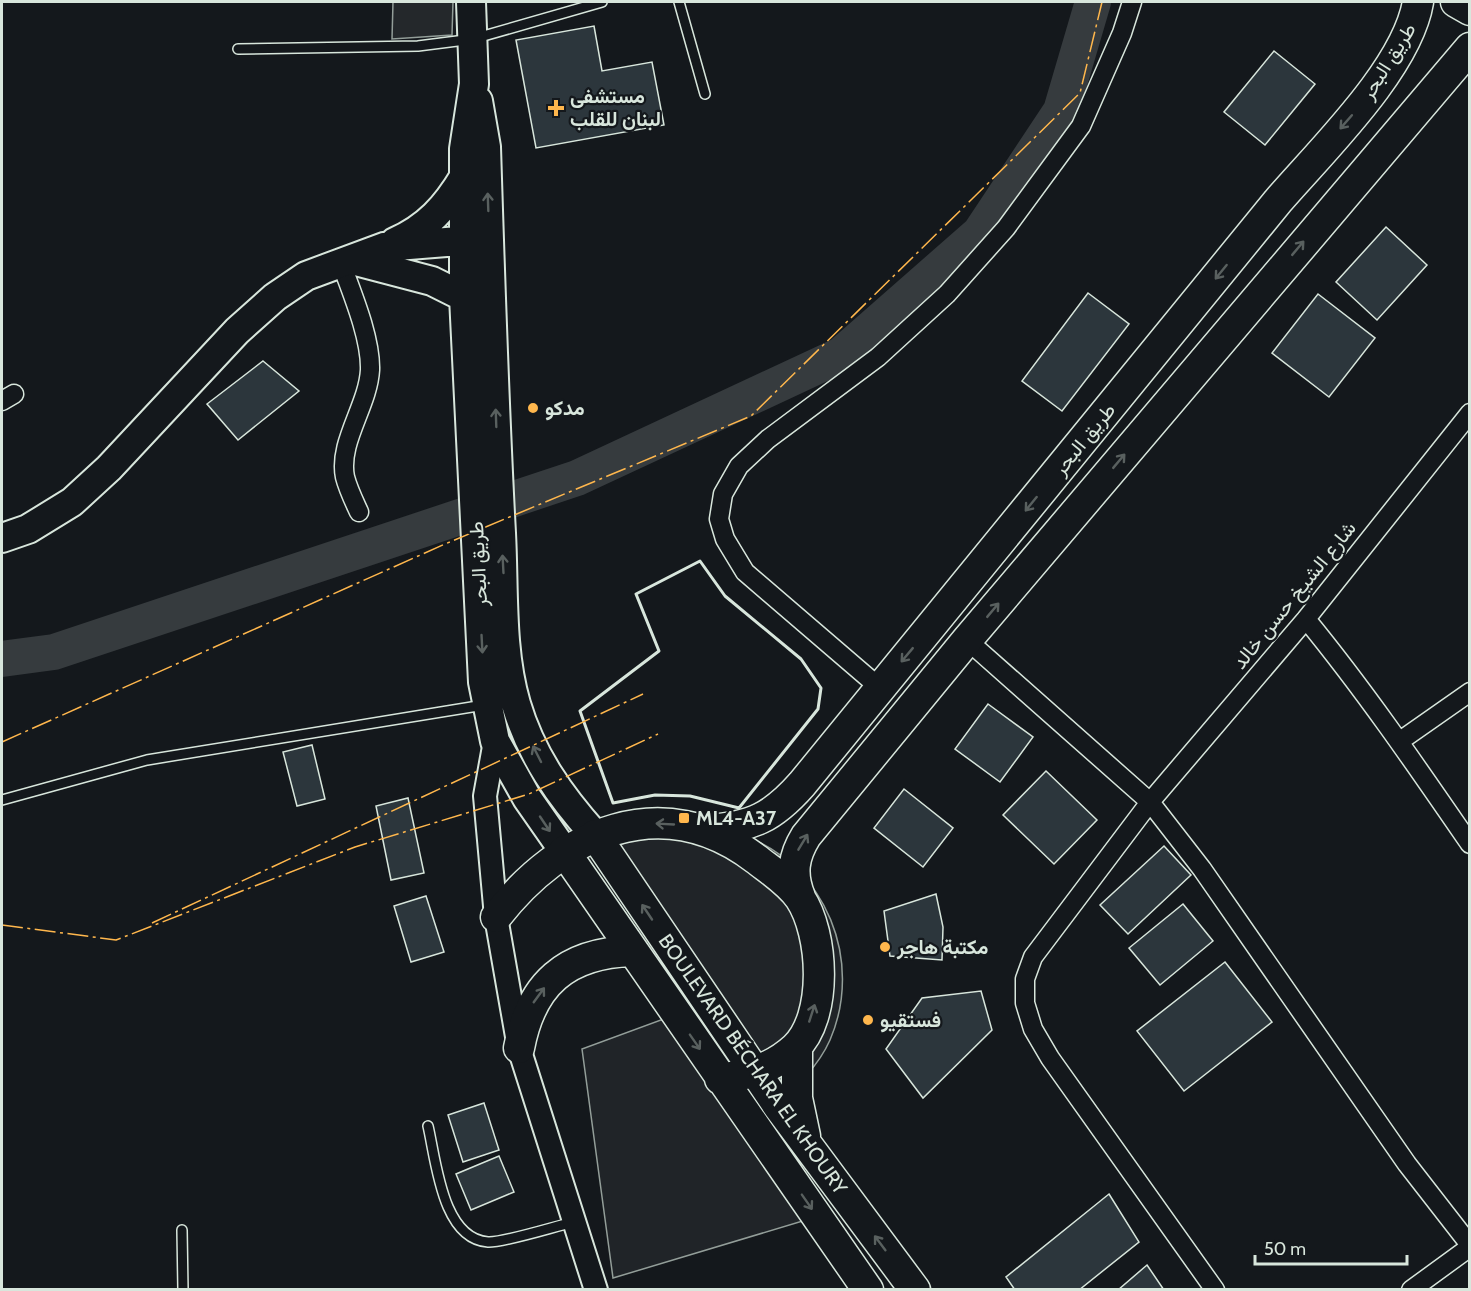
<svg xmlns="http://www.w3.org/2000/svg" width="1471" height="1291" viewBox="0 0 1471 1291" font-family="Cabin,Vazirmatn,sans-serif">
  <style>
    .green { fill: #202428; stroke: #939e99; stroke-width: 1.5 }
    .parking { fill: #24282b; stroke: #939e99; stroke-width: 1.5 }
    .lines { fill: none; stroke-linecap: round; stroke-linejoin: round }
    .river { stroke: #363b3e; stroke-width: 36 }
    .building { fill: #2c363c; stroke: #d8e6dc; stroke-width: 1.5 }
    .service-casing { stroke: #d8e6dc; stroke-width: 12 }
    .minor-casing { stroke: #d8e6dc; stroke-width: 21 }
    .tertiary-casing { stroke: #d8e6dc; stroke-width: 26 }
    .primary-casing { stroke: #d8e6dc; stroke-width: 32 }
    .trunk-casing { stroke: #d8e6dc; stroke-width: 33 }
    .service { stroke: #14181c; stroke-width: 9 }
    .minor { stroke: #14181c; stroke-width: 18 }
    .tertiary { stroke: #14181c; stroke-width: 22 }
    .primary { stroke: #14181c; stroke-width: 28 }
    .trunk { stroke: #14181c; stroke-width: 30 }
    .wall { stroke: #d8e6dc; stroke-width: 3 }
    .power { stroke: #ffb74d; stroke-width: 1.5; stroke-dasharray: 21 4.5 3 4.5; stroke-linecap: butt }
    .oneway { stroke: #59605f }
    .poi-dot { fill: #ffb74d; stroke: #14181c; stroke-width: 2 }
    .labels { text-anchor: middle; dominant-baseline: central; stroke-width: 4.5; stroke-linejoin: round; paint-order: stroke }
    .street-label { font-size: 20px; fill: #d8e6dc; stroke: #14181c }
    .poi-label { font-size: 20px; font-weight: bold; fill: #d8e6dc; stroke: #14181c; text-anchor: start }
  </style>
  <rect width="100%" height="100%" fill="#14181c"/>
  <!-- green -->
  <path class="green" d="M645,834C666,834 729,830 745,836C826,866 864,961 830,1040C818,1067 797,1086 775,1105L806,1220L613,1278L582,1049L699,1006L609,850Z"/>
  <!-- parking -->
  <path class="parking" d="M393,2H453L452,35L392,39Z"/>
  <g class="lines">
    <!-- river -->
    <path class="river" d="M2,659L54,652L577,478L841,355L980,233L1061,111L1093,2"/>
  </g>
  <!-- building -->
  <path class="building" d="M594,26L602,71L652,62L664,125L536,148L516,40Z
    M1274,51L1315,84L1265,145L1224,112Z
    M1386,227L1427,265L1377,320L1336,282Z
    M1088,293L1129,324L1062,411L1022,381Z
    M1318,294L1375,338L1329,397L1272,353Z
    M263,361L299,391L238,440L207,404Z
    M988,704L1033,737L1000,782L955,749Z
    M312,745L325,799L297,806L283,752Z
    M1046,771L1097,820L1054,864L1003,815Z
    M904,789L953,828L923,867L874,828Z
    M408,798L424,873L391,880L376,806Z
    M1164,846L1191,875L1128,934L1100,905Z
    M936,894L943,927L942,960L890,956L884,911Z
    M426,896L444,952L411,962L394,906Z
    M1183,904L1213,941L1160,985L1129,948Z
    M1225,962L1272,1022L1184,1091L1137,1031Z
    M981,991L992,1030L923,1098L886,1049L922,998Z
    M484,1103L499,1150L463,1162L448,1115Z
    M499,1156L514,1192L471,1210L456,1174Z
    M1109,1194L1139,1242L1079,1290H1015L1006,1277Z
    M1147,1265L1164,1290H1118Z"/>
  <g class="lines">
    <!-- service casing -->
    <g class="service-casing">
      <path id="service" d="M679,2L705,94
        M238,49L418,46L473,39L602,2
        M2,800L147,760L484,705
        M428,1126C436,1160 442,1239 488,1242C503,1243 556,1226 574,1222
        M182,1230L183,1290"/>
    </g>
    <!-- minor casing -->
    <g class="minor-casing">
      <path id="minor" d="M341,263C352,293 371,338 370,370C368,406 338,442 345,477C348,489 354,501 359,512
        M2,401L14,394
        M1306,619C1365,691 1417,767 1470,844
        M967,640L1150,802L1202,869L1407,1164L1470,1245
        M880,688L745,572L725,539L719,519L723,494L739,466L768,439L878,357L947,294L1006,228L1081,126L1122,33L1132,2
        M1400,741L1470,692
        M1215,1290L1050,1058L1033,1029L1025,1003V979L1033,957L1150,802L1306,619L1470,413
        M1411,1290L1470,1247"/>
    </g>
    <!-- tertiary casing -->
    <g class="tertiary-casing">
      <path id="tertiary" d="M495,741L485,796L496,917L519,1048L596,1290"/>
    </g>
    <!-- primary casing -->
    <g class="primary-casing">
      <path id="primary" d="M471,2L474,84L464,149V297L483,682L495,741L527,798L564,851
        M478,101L486,147C490,276 494,404 501,533C504,588 500,650 516,704C531,755 560,796 595,835
        M395,242C427,228 446,207 464,177
        M352,260L432,281L464,297
        M2,538L28,529L72,502L109,468L237,331L275,297L306,276L384,247L484,239"/>
    </g>
    <!-- trunk casing -->
    <g class="trunk-casing">
      <path id="trunk" d="M1456,2L1470,10
        M708,830C752,827 773,817 802,784L1278,201C1322,150 1407,68 1418,2
        M595,835L779,1107L915,1290
        M564,851L868,1290
        M800,897C791,874 793,857 806,836L967,640L1470,48
        M496,917C561,833 662,787 756,859C770,870 789,882 800,898C824,934 828,1017 795,1048C772,1069 749,1074 720,1079
        M797,1046V1098L805,1136
        M519,1048C531,984 566,953 632,951"/>
    </g>
    <!-- service -->
    <use href="#service" class="service"/>
    <!-- minor -->
    <use href="#minor" class="minor"/>
    <!-- tertiary -->
    <use href="#tertiary" class="tertiary"/>
    <!-- primary -->
    <use href="#primary" class="primary"/>
    <!-- trunk -->
    <use href="#trunk" class="trunk"/>
    <!-- wall -->
    <path class="wall" d="M700,561L725,596L801,659L821,688L818,709L739,808L690,796L655,795L613,803L580,711L659,651L636,594Z"/>
    <!-- power -->
    <path class="power" d="M2,742L445,544L751,416L1080,93L1102,2
      M152,923L643,694
      M2,925L116,940L355,847L529,794L658,734"/>
  </g>
  <!-- one-way arrows -->
  <defs><path id="oneway-shaft" d="M-6 0H5M1.5-3L5.5 0L1.5 3" fill="none" stroke-width="1.6" stroke-linecap="round" stroke-linejoin="round" transform="scale(1.5)"/></defs>
  <g class="oneway">
    <use href="#oneway-shaft" transform="translate(1346 122) rotate(131)"/>
    <use href="#oneway-shaft" transform="translate(488 202) rotate(-92)"/>
    <use href="#oneway-shaft" transform="translate(1298 248) rotate(-50)"/>
    <use href="#oneway-shaft" transform="translate(1221 272) rotate(129)"/>
    <use href="#oneway-shaft" transform="translate(496 418) rotate(-92)"/>
    <use href="#oneway-shaft" transform="translate(1119 461) rotate(-50)"/>
    <use href="#oneway-shaft" transform="translate(1031 504) rotate(129)"/>
    <use href="#oneway-shaft" transform="translate(503 564) rotate(-93)"/>
    <use href="#oneway-shaft" transform="translate(993 610) rotate(-50)"/>
    <use href="#oneway-shaft" transform="translate(482 644) rotate(87)"/>
    <use href="#oneway-shaft" transform="translate(907 655) rotate(130)"/>
    <use href="#oneway-shaft" transform="translate(537 754) rotate(-117)"/>
    <use href="#oneway-shaft" transform="translate(545 824) rotate(56)"/>
    <use href="#oneway-shaft" transform="translate(665 824) rotate(-177)"/>
    <use href="#oneway-shaft" transform="translate(803 842) rotate(-59)"/>
    <use href="#oneway-shaft" transform="translate(647 912) rotate(-124)"/>
    <use href="#oneway-shaft" transform="translate(539 995) rotate(-54)"/>
    <use href="#oneway-shaft" transform="translate(812 1013) rotate(-72)"/>
    <use href="#oneway-shaft" transform="translate(695 1042) rotate(55)"/>
    <use href="#oneway-shaft" transform="translate(807 1202) rotate(55)"/>
    <use href="#oneway-shaft" transform="translate(880 1243) rotate(-127)"/>
  </g>
  <!-- markers -->
  <g class="poi-dot">
    <path d="M553 99h6v6h6v6h-6v6h-6v-6h-6v-6h6z"/>
    <circle cx="533" cy="408" r="6"/>
    <rect x="678" y="812" width="12" height="12" rx="3"/>
    <circle cx="885" cy="947" r="6"/>
    <circle cx="868" cy="1020" r="6"/>
  </g>
  <g class="labels">
    <!-- street labels -->
    <g class="street-label">
      <text transform="translate(1388 61) rotate(-58)">طريق البحر</text>
      <text transform="translate(1084 439) rotate(-51)">طريق البحر</text>
      <text transform="translate(478 564) rotate(-93)">طريق البحر</text>
      <text transform="translate(1294 595) rotate(-51)">شارع الشيخ حسن خالد</text>
      <text transform="translate(753 1064) rotate(55)">BOULEVARD BÉCHARA EL KHOURY</text>
    </g>
    <!-- poi labels -->
    <g class="poi-label">
      <text x="570" y="96">مستشفى<tspan x="570" dy="23">لبنان للقلب</tspan></text>
      <text x="545" y="408">مدكو</text>
      <text x="696" y="818">ML4-A37</text>
      <text x="897" y="947">مكتبة هاجر</text>
      <text x="880" y="1020">فستقيو</text>
    </g>
  </g>
  <!-- border -->
  <rect width="1471" height="1291" fill="none" stroke="#d8e6dc" stroke-width="6"/>
  <!-- scale -->
  <path d="M1255 1255v9h152v-9" fill="none" stroke="#d8e6dc" stroke-width="3"/>
  <text x="1264" y="1255" font-size="18" fill="#d8e6dc" stroke="#14181c" stroke-width="4.5" paint-order="stroke">50 m</text>
</svg>
